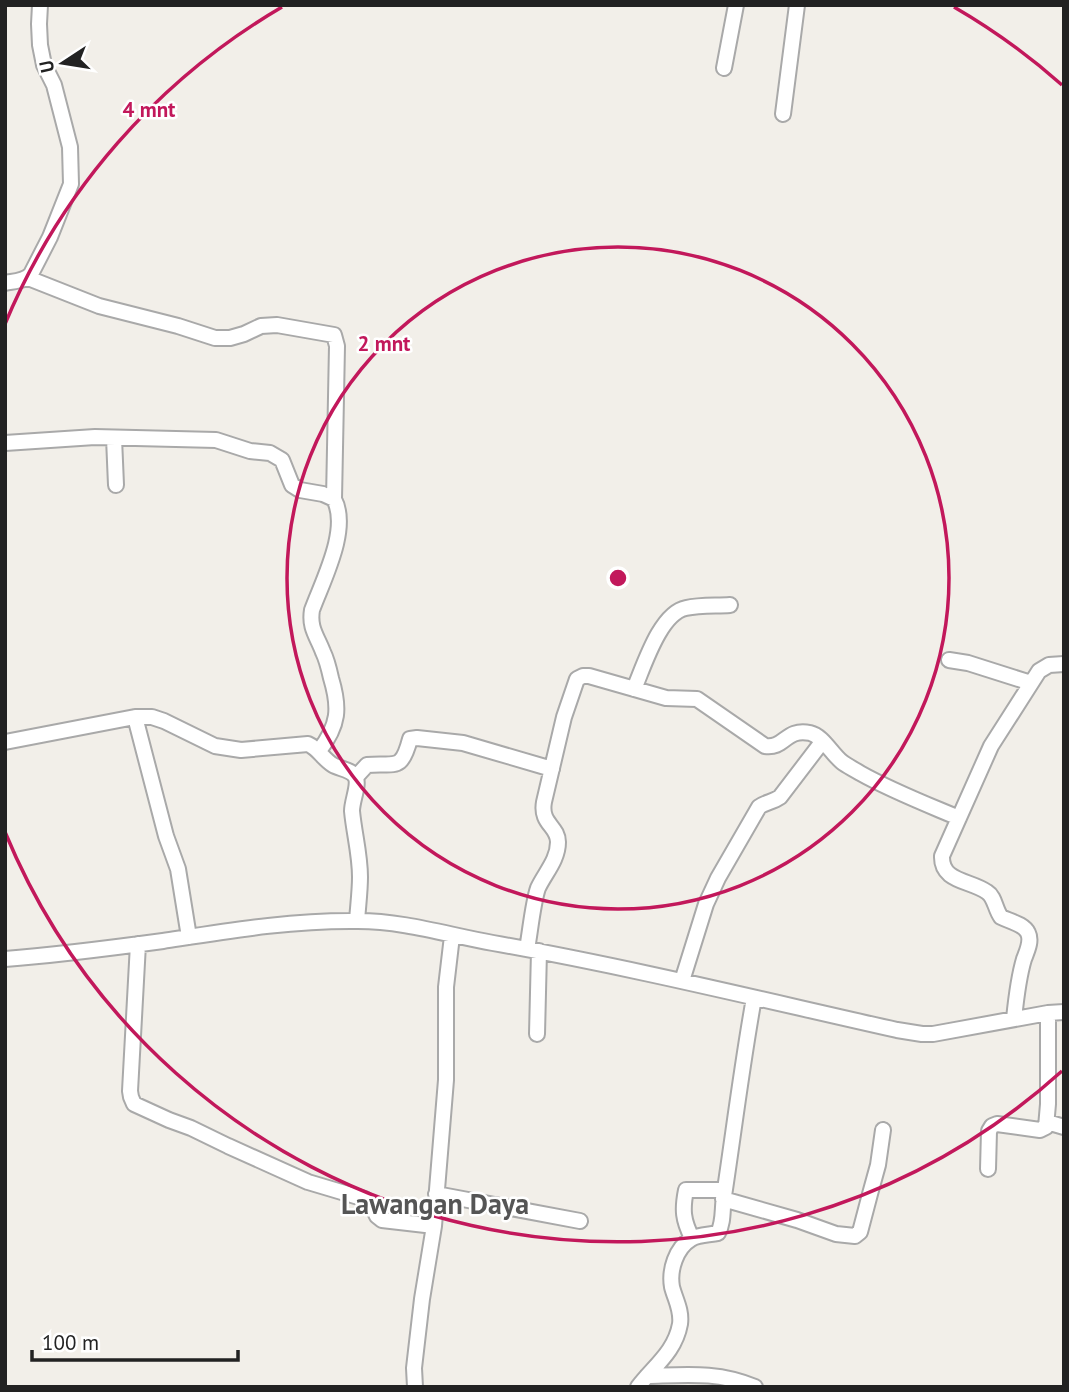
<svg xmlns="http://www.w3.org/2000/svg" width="1069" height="1392" viewBox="0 0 1069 1392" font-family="'PT Sans',sans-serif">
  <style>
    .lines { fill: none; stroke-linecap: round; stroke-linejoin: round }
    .minor-casing { stroke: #a9a9a9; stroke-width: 18 }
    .minor { stroke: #fff; stroke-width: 14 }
    .ring { fill: none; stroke: #c2185b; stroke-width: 3.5 }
    .labels { text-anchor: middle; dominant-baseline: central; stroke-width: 5; stroke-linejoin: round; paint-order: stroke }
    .quarter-label { font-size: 28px; font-weight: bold; fill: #555; stroke: #fff }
    .centre { fill: #c2185b; stroke: #fff; stroke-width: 3.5 }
    .ring-label { font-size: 21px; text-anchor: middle; font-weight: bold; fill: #c2185b; stroke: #fff; stroke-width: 5; stroke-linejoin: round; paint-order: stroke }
  </style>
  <rect width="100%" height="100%" fill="#f2efe9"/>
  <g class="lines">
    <!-- minor casing -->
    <g class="minor-casing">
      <path id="minor" d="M724,68L736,5
        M783,114L797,5
        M28,278L99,306L178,326L215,338H230L244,334L261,326L277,325L334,335L337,346L334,499
        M5,283C15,281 25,281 31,274L50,237L71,184L70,147L54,85L44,65L40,45L39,24L40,5
        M114,438L116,485
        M5,443L95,437L216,440L250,451L270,453L282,460L292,485L300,490L323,494L334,499C350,529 323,580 312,610C309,628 317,636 323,652C327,660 329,669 331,678C340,708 339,725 319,751
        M949,660L968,663L1031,683
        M634,689C644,666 660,613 686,608C700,605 716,606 730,605
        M135,717L166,836L178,869L189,937
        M5,742L135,717H152L164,721L215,746L241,750L308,744C319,749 323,759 333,765C340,769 353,770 356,778C359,786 352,801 352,811C354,833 360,854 360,877C360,891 358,906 357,921
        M356,777L367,765C395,762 401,773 410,739L417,738L463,743L552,769
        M138,944L130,1091L131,1097L134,1104L169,1120L191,1128L228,1146L308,1182L365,1199L372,1206L377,1216L382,1220L434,1226
        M527,949C530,933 533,902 538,888C545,873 558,860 558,842C558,826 540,824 544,802L564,717L577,679L583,676H589L666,698L697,699L765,746C785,749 785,728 810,733C823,736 831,753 842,762C847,766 854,769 860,773C892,791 926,804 959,818
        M5,959C58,955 111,948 163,941C228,931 292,920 358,921C404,921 448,935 493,943C629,967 763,1000 897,1030L922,1034H933L1048,1013L1064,1012
        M682,981L706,904L718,878L759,807C766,802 773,802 780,797L822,742
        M1014,1019C1016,999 1018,979 1024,959C1027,951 1032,941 1028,933C1024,924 1009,921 1001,917C995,909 995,897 987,892C970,880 941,882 942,856L991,746L1039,671L1049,665L1064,664
        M537,1034L539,951
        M1047,1122L1064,1127
        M988,1169L989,1131L992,1126L997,1124L1040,1130L1046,1127L1048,1104V1013
        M436,1194L580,1221
        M723,1199L797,1220L836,1234L855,1236L860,1232L870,1194L878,1165L883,1130
        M692,1238C683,1220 682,1210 686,1190H725
        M647,1376C685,1375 718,1371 755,1387
        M415,1387L414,1368L422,1299L434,1226L446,1080V987L452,936
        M638,1387C654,1366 675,1352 680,1324C682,1310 675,1299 672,1287C669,1270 676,1248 691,1239C699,1234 710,1235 718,1233C724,1222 722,1209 724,1196C734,1130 742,1064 754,998"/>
    </g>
    <!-- minor -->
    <use href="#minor" class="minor"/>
  </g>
  <!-- distance rings -->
  <g class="ring">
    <circle cx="618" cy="578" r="331"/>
    <path d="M1062 1071A663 663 0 0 1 5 832M5 324A663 663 0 0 1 282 7M954 7A663 663 0 0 1 1062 85"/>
  </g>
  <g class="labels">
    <!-- quarter labels -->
    <g class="quarter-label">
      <text x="435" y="1203">Lawangan Daya</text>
    </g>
  </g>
  <circle cx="618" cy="578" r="10" class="centre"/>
  <g class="ring-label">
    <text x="149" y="117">4 mnt</text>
    <text x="384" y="351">2 mnt</text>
  </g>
  <!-- border -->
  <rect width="1069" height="1392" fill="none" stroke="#222222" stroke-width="14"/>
  <!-- north arrow -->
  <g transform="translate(63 63) rotate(258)" stroke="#ffffff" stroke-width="5" paint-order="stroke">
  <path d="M0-5L12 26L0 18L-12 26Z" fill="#222222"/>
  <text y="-10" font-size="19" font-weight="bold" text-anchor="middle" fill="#222222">U</text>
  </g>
  <!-- scale -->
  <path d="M32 1350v10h206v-10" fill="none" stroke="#222222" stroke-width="3.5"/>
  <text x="42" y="1350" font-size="21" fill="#222222" stroke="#ffffff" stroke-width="5" paint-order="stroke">100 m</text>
</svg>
